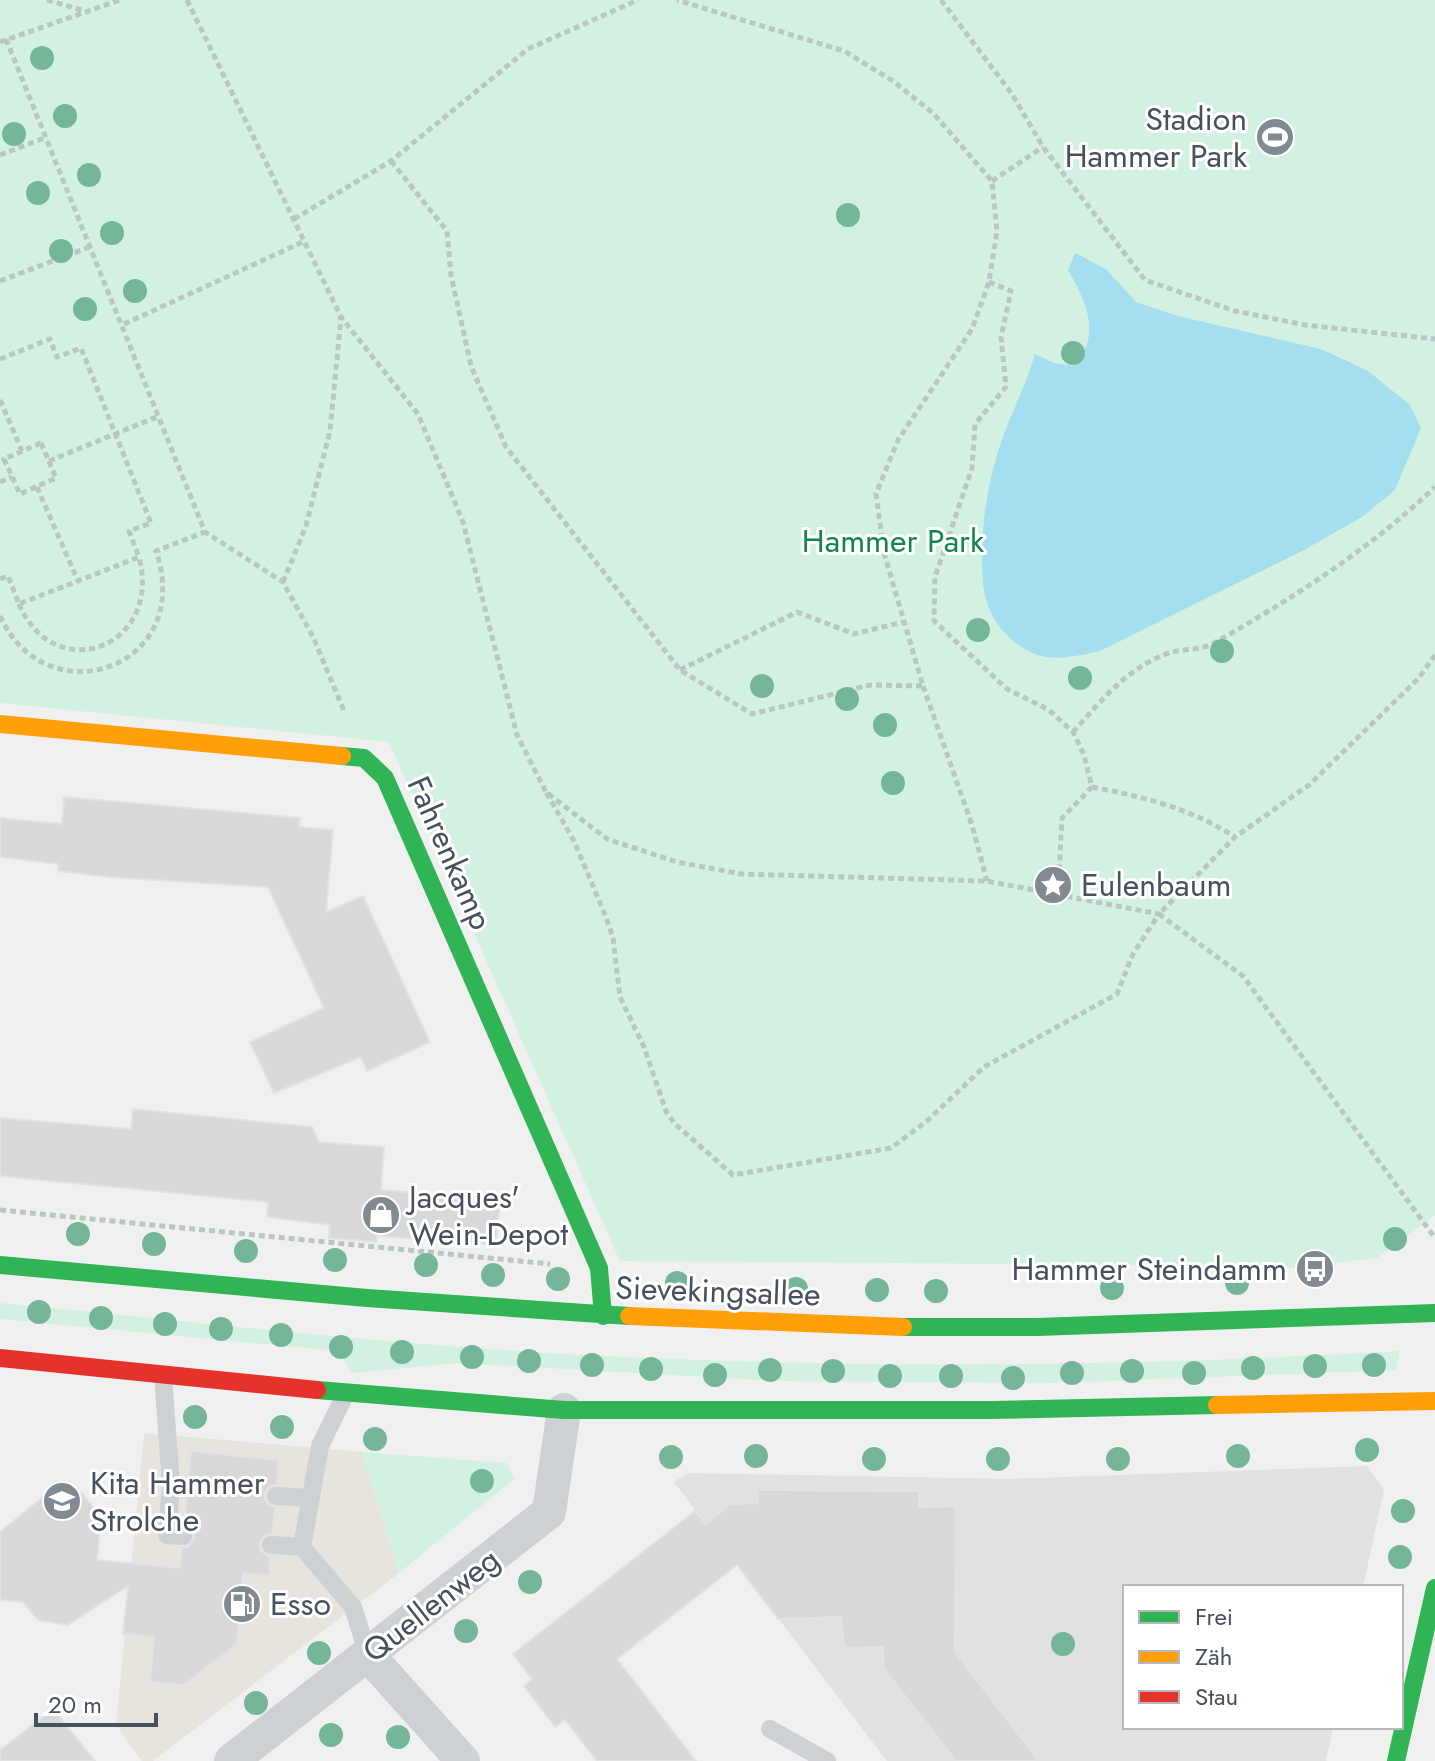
<svg xmlns="http://www.w3.org/2000/svg" width="1435" height="1761" viewBox="0 0 1435 1761" font-family="Jost,sans-serif">
  <style>
    .commercial { fill: #e6e4dd }
    .education { fill: #e2e1e2 }
    .green { fill: #d3f1e0 }
    .water { fill: #a5def1 }
    .building { fill: #d8d8da; stroke: #e2e2e3; stroke-width: 2 }
    .lines { fill: none; stroke-linecap: round; stroke-linejoin: round }
    .path { stroke: #b9c6c3; stroke-width: 5; stroke-dasharray: 6 4; stroke-linecap: butt }
    .lane { stroke: #ced1d4; stroke-width: 18 }
    .street { stroke: #ced1d4; stroke-width: 34 }
    .fast { stroke: #30b455; stroke-width: 18 }
    .slow { stroke: #ff9f0a; stroke-width: 18 }
    .jam { stroke: #e5322d; stroke-width: 18 }
    .tree { fill: #75b598 }
    .labels { text-anchor: middle; dominant-baseline: central; stroke-width: 6; stroke-linejoin: round; paint-order: stroke }
    .poi-label { font-size: 32px; fill: #45515e; stroke: #fff; text-anchor: start }
    .park-label { font-size: 32px; fill: #108550; stroke: #fff }
    .street-label { font-size: 32px; fill: #45515e; stroke: #fff }
  </style>
  <rect width="100%" height="100%" fill="#f1f0f0"/>
  <!-- commercial -->
  <path class="commercial" d="M144,1433L362,1452L399,1573L153,1761H142L116,1725Z"/>
  <!-- education -->
  <path class="education" d="M1367,1466L1384,1490L1363,1587H1125V1727H1333L1326,1761H887L674,1482L688,1473L1012,1479Z"/>
  <!-- green -->
  <path class="green" d="M0,0H1435V1215L1377,1258L1269,1270L1139,1265L620,1261L389,742L0,703Z
    M0,1303C208,1323 416,1348 625,1357C884,1369 1142,1366 1400,1351L1396,1370L1052,1383L779,1381L457,1363L352,1373L339,1351L0,1319Z
    M362,1452L507,1463L514,1479L399,1573Z"/>
  <!-- water -->
  <path class="water" d="M1075,253L1106,269L1136,302L1178,316L1321,349L1368,371L1410,405L1421,428L1395,490L1362,517L1304,550L1100,651C1059,660 1036,665 1005,633C985,612 982,588 982,560C982,516 989,475 1004,434C1014,407 1027,382 1035,354L1054,363L1073,366C1103,335 1086,302 1068,270Z"/>
  <!-- building -->
  <path class="building" d="M64,797L300,818L299,827L333,830L326,912L363,896L430,1042L367,1071L361,1057L274,1093L250,1042L324,1008L268,887L109,877L58,871V864L0,857V818L62,824Z
    M133,1109L312,1127L319,1142L384,1147L381,1190L500,1199L496,1245L377,1236V1242L329,1238L330,1225L267,1217L268,1202L0,1176V1118L131,1129Z
    M191,1451L279,1460L277,1484L270,1486L264,1494L266,1502L275,1508L272,1533L265,1535L259,1543L261,1551L270,1557L269,1576L243,1573L237,1644L184,1685L150,1682L154,1637L123,1634L128,1586L68,1625L38,1620L23,1602L0,1600V1532L49,1492L82,1493L101,1517L97,1560L180,1568L182,1548L189,1546L195,1538L193,1530L184,1524Z
    M758,1490L919,1491V1507L956,1506L955,1652L1039,1761H956L884,1669L883,1647L844,1648L841,1617L778,1619L737,1565L617,1659L696,1761H597L565,1720L555,1727L524,1686L532,1679L513,1654L695,1511L706,1524L730,1504L758,1503Z
    M53,1709L95,1761H0V1750Z"/>
  <g class="lines">
    <!-- path -->
    <path class="path" d="M47,0L85,11
      M187,0L341,317L418,414L463,522L517,735L546,792L607,839L677,862L741,874L987,881L1159,914L1133,954L1117,994L984,1067L927,1121L891,1148L733,1175L675,1124L666,1111L644,1047L620,997L613,938L606,917L574,841L546,792
      M941,0L1012,94L1043,147L1145,280L1235,311L1305,325L1435,339
      M6,39L205,532L283,582L313,637L345,713
      M0,42L120,0
      M0,155L47,137
      M391,161L447,231L451,275L471,366L506,447L680,670L752,714L870,685L923,686L884,553L876,494L898,440L972,329L989,282L997,231L992,181L933,113L893,81L844,51L677,0
      M992,181L1043,147
      M294,219L391,161L528,49L638,0
      M0,281L92,246
      M989,282L1011,291L1001,337L1006,387L975,424L972,468L935,577L934,621L1007,689L1049,710L1073,732L1084,755L1092,787L1062,818L1058,893
      M124,324L305,241
      M0,359L50,339L57,357L81,348L151,523L129,531L139,557L19,604L8,576L0,579
      M0,400L22,451
      M41,443L56,478L20,494L4,459Z
      M49,461L159,416
      M0,482L12,477
      M37,487L78,581
      M283,582L306,526L330,431L341,317
      M19,604C55,688 163,647 139,557
      M0,616C47,719 196,668 156,551L205,532
      M1435,655L1418,679L1309,785L1235,837L1159,914L1243,976L1435,1238
      M680,670L797,612L854,634L903,622
      M923,686L972,825L987,881
      M1073,732C1100,702 1126,669 1166,654C1181,648 1200,651 1214,643C1292,599 1370,549 1435,487
      M1092,787C1144,797 1190,808 1235,837
      M0,1210L550,1264"/>
    <!-- lane -->
    <path class="lane" d="M163,1375L171,1485L167,1535L183,1536
      M276,1496L308,1498
      M271,1545L302,1547L320,1446L346,1393
      M302,1547L353,1607L368,1655
      M770,1729L827,1761"/>
    <!-- street -->
    <path class="street" d="M368,1655L463,1761
      M231,1761L549,1512L564,1410"/>
    <!-- fast -->
    <path class="fast" d="M342,756L364,758L385,778L599,1268L603,1316
      M0,1265L367,1298L629,1316
      M903,1327H1037L1435,1313
      M317,1390L564,1410H991L1217,1405
      M1396,1761L1435,1588"/>
    <!-- slow -->
    <path class="slow" d="M0,724L342,756
      M629,1316L903,1327
      M1217,1405L1435,1401"/>
    <!-- jam -->
    <path class="jam" d="M0,1358L317,1390"/>
  </g>
  <!-- trees -->
  <g class="tree">
    <circle cx="42" cy="58" r="12"/>
    <circle cx="65" cy="116" r="12"/>
    <circle cx="14" cy="134" r="12"/>
    <circle cx="89" cy="175" r="12"/>
    <circle cx="38" cy="193" r="12"/>
    <circle cx="848" cy="215" r="12"/>
    <circle cx="112" cy="233" r="12"/>
    <circle cx="61" cy="251" r="12"/>
    <circle cx="135" cy="291" r="12"/>
    <circle cx="85" cy="309" r="12"/>
    <circle cx="1073" cy="353" r="12"/>
    <circle cx="978" cy="630" r="12"/>
    <circle cx="1222" cy="651" r="12"/>
    <circle cx="1080" cy="678" r="12"/>
    <circle cx="762" cy="686" r="12"/>
    <circle cx="847" cy="699" r="12"/>
    <circle cx="885" cy="725" r="12"/>
    <circle cx="893" cy="783" r="12"/>
    <circle cx="78" cy="1234" r="12"/>
    <circle cx="1395" cy="1239" r="12"/>
    <circle cx="154" cy="1244" r="12"/>
    <circle cx="246" cy="1251" r="12"/>
    <circle cx="335" cy="1260" r="12"/>
    <circle cx="426" cy="1265" r="12"/>
    <circle cx="493" cy="1275" r="12"/>
    <circle cx="558" cy="1279" r="12"/>
    <circle cx="677" cy="1283" r="12"/>
    <circle cx="1237" cy="1283" r="12"/>
    <circle cx="1112" cy="1288" r="12"/>
    <circle cx="796" cy="1289" r="12"/>
    <circle cx="877" cy="1290" r="12"/>
    <circle cx="936" cy="1291" r="12"/>
    <circle cx="39" cy="1312" r="12"/>
    <circle cx="101" cy="1318" r="12"/>
    <circle cx="165" cy="1324" r="12"/>
    <circle cx="221" cy="1329" r="12"/>
    <circle cx="281" cy="1335" r="12"/>
    <circle cx="341" cy="1347" r="12"/>
    <circle cx="402" cy="1352" r="12"/>
    <circle cx="472" cy="1357" r="12"/>
    <circle cx="529" cy="1361" r="12"/>
    <circle cx="592" cy="1365" r="12"/>
    <circle cx="1374" cy="1365" r="12"/>
    <circle cx="1315" cy="1366" r="12"/>
    <circle cx="1253" cy="1368" r="12"/>
    <circle cx="651" cy="1369" r="12"/>
    <circle cx="770" cy="1370" r="12"/>
    <circle cx="833" cy="1371" r="12"/>
    <circle cx="1132" cy="1371" r="12"/>
    <circle cx="1072" cy="1373" r="12"/>
    <circle cx="1194" cy="1373" r="12"/>
    <circle cx="715" cy="1375" r="12"/>
    <circle cx="890" cy="1376" r="12"/>
    <circle cx="951" cy="1376" r="12"/>
    <circle cx="1013" cy="1378" r="12"/>
    <circle cx="195" cy="1417" r="12"/>
    <circle cx="282" cy="1427" r="12"/>
    <circle cx="375" cy="1439" r="12"/>
    <circle cx="1367" cy="1450" r="12"/>
    <circle cx="756" cy="1456" r="12"/>
    <circle cx="1238" cy="1456" r="12"/>
    <circle cx="671" cy="1457" r="12"/>
    <circle cx="874" cy="1459" r="12"/>
    <circle cx="998" cy="1459" r="12"/>
    <circle cx="1118" cy="1459" r="12"/>
    <circle cx="482" cy="1481" r="12"/>
    <circle cx="1403" cy="1511" r="12"/>
    <circle cx="1400" cy="1557" r="12"/>
    <circle cx="530" cy="1582" r="12"/>
    <circle cx="466" cy="1631" r="12"/>
    <circle cx="1063" cy="1644" r="12"/>
    <circle cx="319" cy="1653" r="12"/>
    <circle cx="256" cy="1703" r="12"/>
    <circle cx="331" cy="1735" r="12"/>
    <circle cx="398" cy="1737" r="12"/>
  </g>
  <!-- icons -->
  <defs>
    <g id="stadium-disc" transform="scale(2)"><circle r="9.5" fill="#818991" stroke="#fff"/><path d="M0-5a6.5 5 0 1 0 0 10a6.5 5 0 1 0 0-10ZM-3.5-1.8h7v3.6h-7Z" fill="#fff"/></g>
    <g id="sight-disc" transform="scale(2)"><circle r="9.5" fill="#818991" stroke="#fff"/><path d="M0-6L1.8-2.2L6-1.7L2.9 1.2L3.7 5.4L0 3.3L-3.7 5.4L-2.9 1.2L-6-1.7L-1.8-2.2Z" fill="#fff"/></g>
    <g id="shop-disc" transform="scale(2)"><circle r="9.5" fill="#818991" stroke="#fff"/><path d="M-5-2.5h2.3a2.7 3.5 0 0 1 5.4 0H5L5.5 6h-11ZM-1.5-2.5h3a1.5 2.3 0 0 0-3 0Z" fill="#fff"/></g>
    <g id="bus-disc" transform="scale(2)"><circle r="9.5" fill="#818991" stroke="#fff"/><path d="M-5-6H5V4H4V6H2V4H-2V6H-4V4H-5ZM-3.5-4V0h7V-4ZM-3.5 1.2v1.5H-2V1.2ZM2 1.2v1.5H3.5V1.2Z" fill="#fff"/></g>
    <g id="school-disc" transform="scale(2)"><circle r="9.5" fill="#818991" stroke="#fff"/><path d="M0-5L7-2L0 1L-7-2ZM-4 1L0 2.5L4 1V4Q0 6-4 4Z" fill="#fff"/></g>
    <g id="fuel-disc" transform="scale(2)"><circle r="9.5" fill="#818991" stroke="#fff"/><path d="M-5.5-6h7V0h2V4h1.3V-2.5L3-4.5l.8-.8L6-3V5H2.5V1h-1V6h-7ZM-4.2-4.7v3.2H.2V-4.7Z" fill="#fff"/></g>
  </defs>
  <g fill-rule="evenodd">
    <use href="#stadium-disc" x="1275" y="137"/>
    <use href="#sight-disc" x="1053" y="885"/>
    <use href="#shop-disc" x="381" y="1215"/>
    <use href="#bus-disc" x="1315" y="1269"/>
    <use href="#school-disc" x="62" y="1501"/>
    <use href="#fuel-disc" x="242" y="1604"/>
  </g>
  <g class="labels">
    <!-- poi labels -->
    <g class="poi-label">
      <text x="1247" y="119" text-anchor="end">Stadion<tspan x="1247" dy="37">Hammer Park</tspan></text>
      <text x="1081" y="885">Eulenbaum</text>
      <text x="409" y="1197">Jacques'<tspan x="409" dy="37">Wein-Depot</tspan></text>
      <text x="1287" y="1269" text-anchor="end">Hammer Steindamm</text>
      <text x="90" y="1483">Kita Hammer<tspan x="90" dy="37">Strolche</tspan></text>
      <text x="270" y="1604">Esso</text>
    </g>
    <!-- park labels -->
    <g class="park-label">
      <text x="893" y="541">Hammer Park</text>
    </g>
    <!-- street labels -->
    <g class="street-label">
      <text transform="translate(450 853) rotate(66)">Fahrenkamp</text>
      <text transform="translate(718 1291) rotate(2)">Sievekingsallee</text>
      <text transform="translate(431 1605) rotate(-38)">Quellenweg</text>
    </g>
  </g>
  <!-- legend -->
  <rect x="1123" y="1585" width="280" height="144" fill="#ffffff" stroke="#b5b9bf" stroke-width="2"/>
  <rect x="1139" y="1611" width="40" height="12" fill="#30b455" stroke="#b5b9bf" stroke-width="2"/>
  <text x="1195" y="1625" font-size="24" fill="#45515e">Frei</text>
  <rect x="1139" y="1651" width="40" height="12" fill="#ff9f0a" stroke="#b5b9bf" stroke-width="2"/>
  <text x="1195" y="1665" font-size="24" fill="#45515e">Zäh</text>
  <rect x="1139" y="1691" width="40" height="12" fill="#e5322d" stroke="#b5b9bf" stroke-width="2"/>
  <text x="1195" y="1705" font-size="24" fill="#45515e">Stau</text>
  <!-- scale -->
  <path d="M36 1713v12h120v-12" fill="none" stroke="#45515e" stroke-width="4"/>
  <text x="48" y="1713" font-size="24" fill="#45515e" stroke="#ffffff" stroke-width="6" paint-order="stroke">20 m</text>
</svg>
